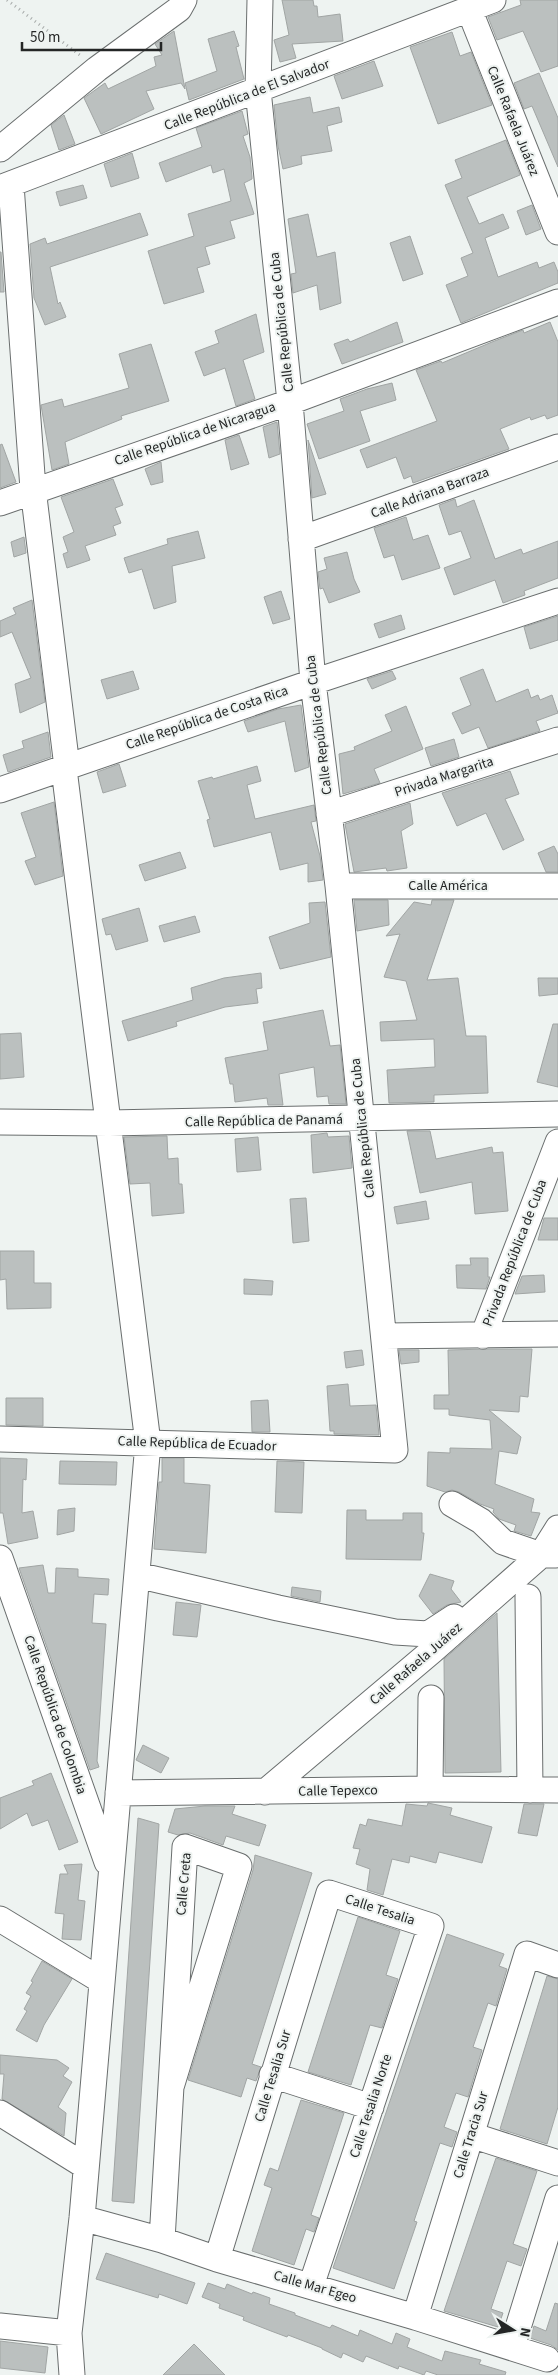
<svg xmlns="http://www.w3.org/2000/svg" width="558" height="2375" viewBox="0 0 558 2375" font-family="'Source Sans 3',sans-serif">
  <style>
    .building { fill: #bbc0bf; stroke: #a1a5a4 }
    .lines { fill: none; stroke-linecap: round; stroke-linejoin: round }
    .minor-casing { stroke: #6a6e6e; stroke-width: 27 }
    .path { stroke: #a7abaa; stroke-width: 3; stroke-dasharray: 1 4; stroke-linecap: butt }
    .minor { stroke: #fff; stroke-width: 25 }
    .labels { text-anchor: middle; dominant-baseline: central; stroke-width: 4; stroke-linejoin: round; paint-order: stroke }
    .street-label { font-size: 14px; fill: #242626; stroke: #eef3f1 }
  </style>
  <rect width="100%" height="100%" fill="#eef3f1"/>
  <!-- building -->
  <path class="building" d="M282,0H313L314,6H317L318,17L340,14L343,41L292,44L296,58L280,62L274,40L289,35Z
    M520,0H558V66L541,72L523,31L497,40L488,17L521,5Z
    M174,31L185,89L181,83L146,91L154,109L101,134L84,98L105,83L108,89L156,66L154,57L162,55L155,44Z
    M234,31L239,46L236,47L244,79L189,100L185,83L217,71L208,39Z
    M452,32L460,56L471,52L492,105L438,124L410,47Z
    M374,61L383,86L342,99L334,76Z
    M539,73L558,118V167L532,106L524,109L514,83Z
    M310,97L313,113L339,107L342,122L327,126L332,151L301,156L302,164L283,169L278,146L274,105Z
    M242,111L248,134L243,136L250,157L252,177V179L244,183L254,214L230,221L235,238L205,247L210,264L197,268L204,292L164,304L148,251L194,236L188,214L231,201L224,169L213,173L211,165L166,182L159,163L202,147L196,128Z
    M64,115L75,144L59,150L51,125Z
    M506,140L520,175L467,197L479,224L503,214L509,228L485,238L498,277L537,262L539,268L554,262L558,272V283L461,323L446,285L468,276L461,258L473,253L445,185L462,178L455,160Z
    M132,153L139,178L111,187L104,164Z
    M83,185L87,198L60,206L56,192Z
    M532,205L541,229L526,235L517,211Z
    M140,213L148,235L50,267L58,304L60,302L66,317L45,325L34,298L30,244L45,238L47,244Z
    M308,214L317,257L335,252L341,303L320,310L317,285L293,293L291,274L296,273L288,219Z
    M410,236L423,274L403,281L390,243Z
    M0,252H1L4,292H0Z
    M256,314L264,352L243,360L255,399L236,406L225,368L204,376L195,352L219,343L215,331Z
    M397,322L403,342L342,364L334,344L348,339L350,342Z
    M550,322L558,342V415L547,419L545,415L531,420L530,417L500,429L509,449L413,483L411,476L404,479L396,457L367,468L360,450L437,421L416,370L441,361L442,363L492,342L523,330L524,333Z
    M151,344L169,401L121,416L122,419L65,442L69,464L52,470L41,405L62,399L64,407L129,388L119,354Z
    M392,383L396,400L360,411L370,441L319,459L307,424L344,411L340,399L367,389Z
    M277,422L280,454L269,458L263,427Z
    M239,435L249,464L231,470L225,440Z
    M308,440L326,494L312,498Z
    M2,444L16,482L0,488V445Z
    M161,462L163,482L151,485L145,469Z
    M113,479L123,505L115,508L121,523L113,526L116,535L85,546L90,560L67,568L63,554L68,552L63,537L74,532L61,497Z
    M455,499L457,507L474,500L495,559L521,549L523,554L558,541V578L524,591L525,595L503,603L495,580L454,595L444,568L471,558L461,531L449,535L439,505Z
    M406,517L413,540L428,535L440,568L402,580L394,555L384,558L374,528Z
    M198,531L205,558L172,566L176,602L154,609L142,569L129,573L124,558L168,544L167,539Z
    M24,537L26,553L14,557L11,542Z
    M347,552L354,579L360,592L329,603L323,588L320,589L318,572L327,569L324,558Z
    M281,591L290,619L273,624L264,597Z
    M32,600L45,702L20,713L15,684L31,678L12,632L0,637V621L16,614L13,608Z
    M401,615L405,629L379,638L374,624Z
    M558,616V640L530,649L524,627Z
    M483,669L496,702L528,689L531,698L538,695L540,700L552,695L558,713L536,721L540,731L488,748L479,727L462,734L452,713L471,705L460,678Z
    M133,671L139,689L107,699L101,680Z
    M392,671L396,679L372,689L367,679Z
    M301,705L309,767L295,772L285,721L248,732L244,721L278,709Z
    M406,706L423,749L374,769L380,783L343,794L339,754L355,750L354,747L392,731L385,715Z
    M48,732L51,757L8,772L3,755L24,748L22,741Z
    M454,739L459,757L431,766L425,748Z
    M119,764L126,786L103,793L97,772Z
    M257,766L261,781L247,785L255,819L314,805L316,821L311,822L320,856L323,880L308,882V863L280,870L271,832L214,847L207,820L210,819L198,781L212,777L213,779Z
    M510,771L519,794L505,799L524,840L503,850L486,813L457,826L442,793Z
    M54,802L63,876L35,885L25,861L36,857L21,813Z
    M410,803L413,824L401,831L407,868L387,871L386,868L354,872L345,824Z
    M554,846L558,854V872H546L538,853Z
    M180,852L186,868L145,881L139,865Z
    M354,900H388L389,925L357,931Z
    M432,900H454L427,980L458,978L466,1036H486L488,1093L434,1095V1102L389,1103L387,1070L435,1067L434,1039L381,1041L380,1022L417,1020L406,981L384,977L400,934L386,936L414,902L431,905Z
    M325,902L331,957L280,969L269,937L310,923L309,903Z
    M139,908L148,941L116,950L111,934L106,935L102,919Z
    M195,916L200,932L164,942L159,926Z
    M261,973L262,988L256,989L258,1003L225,1007L176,1022L177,1026L128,1041L122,1021L193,1000L191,988L224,978Z
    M538,978H558V994L539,996Z
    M323,1010L330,1046L340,1045L346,1104H329L328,1096L317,1097L314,1067L279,1074L283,1105H268L267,1098L235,1102L233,1084H230L225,1058L268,1050L263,1022Z
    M553,1024H558V1087L537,1082Z
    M21,1033L24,1077L0,1079V1034Z
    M407,1131H430L436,1159L492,1147L493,1153L503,1152L508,1211L475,1214L472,1182L420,1193Z
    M327,1133L328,1137L349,1136L352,1168L313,1173L311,1135Z
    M167,1136L168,1159L178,1158L179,1184H182L184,1213L152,1216L150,1183L130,1184L124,1137Z
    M258,1137L261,1170L237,1172L235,1139Z
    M306,1198L309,1241L293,1243L290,1199Z
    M426,1201L429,1219L397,1224L394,1207Z
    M544,1218H558V1240H538Z
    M0,1251H34V1283H51V1308L7,1309L6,1279L0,1280Z
    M470,1258H488V1277H490L486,1289L457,1288L456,1265H471Z
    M544,1275L545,1292L515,1294L522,1276Z
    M244,1279L273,1281L272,1295L244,1294Z
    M488,1349H532L528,1397L520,1396L519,1412L489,1410L521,1437L517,1454L499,1451L495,1484L534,1499L531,1512L540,1513L531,1536L514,1531L516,1525L499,1519L493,1512L494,1509L480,1504L459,1492L452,1490L445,1492L427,1486L428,1452L450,1453V1448L492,1449L490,1420L449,1415V1409H434V1395H449L448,1350Z
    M362,1350L364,1365L346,1368L344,1352Z
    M399,1350H419V1362L401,1364Z
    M348,1384L350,1406L376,1405L379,1435L334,1434V1431H330L327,1386Z
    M6,1398H43V1426L6,1425Z
    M268,1400L270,1432H252L251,1401Z
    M0,1458L27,1459L26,1480L23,1479L22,1513L33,1511L38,1538L8,1544L3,1513H0Z
    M162,1458H184V1483L210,1485L206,1553L154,1549L159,1482H162Z
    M60,1461L117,1462L116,1485L59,1484Z
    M277,1461L304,1462L302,1513L275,1512Z
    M75,1508L74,1531L57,1535L58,1510Z
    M347,1510H366V1520H403V1513H422V1533H424L421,1560L346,1559Z
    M43,1565L48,1593H55L56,1568L78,1569V1577L109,1579L108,1595L94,1594L92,1623L106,1624L97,1761L99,1767L90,1770L19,1568Z
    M430,1574L454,1581L451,1589L461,1602L447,1605L433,1614L419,1596Z
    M292,1587L321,1591L320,1602L291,1596Z
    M176,1602L201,1605L197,1637L173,1635Z
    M497,1613L501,1772L445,1773L444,1659Z
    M143,1745L169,1758L161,1773L136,1760Z
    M51,1773L78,1842L59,1850L48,1820L32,1826L27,1813L0,1829V1798L34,1785L32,1781Z
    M428,1803L452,1808L450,1815L492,1827L482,1863L439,1852L436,1863L410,1856L409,1863L392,1859L383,1895L367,1890L370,1869L356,1864L360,1849L353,1848L360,1824L366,1826L368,1819L402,1826L406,1804L427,1806Z
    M524,1804H544L537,1836L518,1833Z
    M205,1806H235L232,1814L266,1825L259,1846L226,1836L223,1845L190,1833L178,1835L168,1832L175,1809Z
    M138,1818L159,1824L134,2203L112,2201Z
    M255,1855L312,1873L252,2064L261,2067L256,2081L247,2078L241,2097L188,2080L253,1870Z
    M82,1864L78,1900L85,1901L81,1940L62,1939L64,1914L55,1913L60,1874H68L64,1865Z
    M358,1917L400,1931L386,1975L398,1979L382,2028L370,2025L351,2085L308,2072Z
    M447,1934L504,1954L499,1966L507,1969L496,2006L488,2003L473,2047L482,2050L468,2097L456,2093L444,2127L457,2132L452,2147L440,2143L414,2221L417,2222L394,2289L333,2268Z
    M42,1961L72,1979L44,2025L37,2042L16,2030L27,2011L24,2009L31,1996L26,1993L33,1982L31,1981Z
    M547,1976L558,1979V2107L547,2144L500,2129Z
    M0,2055L57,2060L69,2068L63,2076L72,2082L58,2107L66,2113L64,2136L2,2099L4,2074H0Z
    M301,2100L344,2113L311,2215L319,2218L314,2232L306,2229L294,2265L252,2251L272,2188L264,2185L270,2168L278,2171Z
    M496,2158L537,2171L513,2244L527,2249L521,2266L507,2261L491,2309L503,2313L498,2327L444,2311Z
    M106,2253L195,2283L187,2304L159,2294L158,2298L96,2279Z
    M208,2283L225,2289L227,2284L252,2294L253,2292L270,2298L269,2304L295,2313V2315L330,2328L332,2325L358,2336L360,2330L392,2344L396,2333L410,2339L407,2347L442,2361L445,2351L481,2360L479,2364L506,2372L505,2375H438L426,2371L424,2375L399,2366L398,2369L366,2356L363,2362L343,2353L341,2358L322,2349V2348L288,2335L287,2337L271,2331L243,2320L244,2317L219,2308L220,2304L202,2297Z
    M555,2303L558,2304V2350L551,2345L530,2338L534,2326L546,2331Z
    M0,2341L48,2347L45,2373L0,2368Z
    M194,2344L225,2375H163Z"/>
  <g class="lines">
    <!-- minor casing -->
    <g class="minor-casing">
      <path id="minor" d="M469,9L558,232
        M0,149L97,69L179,9L184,0
        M11,185L33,489L67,767L65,777L148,1443L82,2218L69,2333L72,2375
        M0,188L493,0
        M0,503L290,402L558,302
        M301,539L558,447
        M0,790L313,682L558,601
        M329,814L558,740
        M338,886H558
        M0,1122L109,1123L558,1114
        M385,1336L558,1334
        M483,1336L558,1142
        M0,1439L395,1450L338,886L313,682L290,402L258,90L260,0
        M452,1504L481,1521L503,1542L541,1555H556
        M0,1558L107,1862
        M137,1575L278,1608L395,1632L428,1634L454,1617
        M528,1597L530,1790
        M430,1789L431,1698
        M265,1792L432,1651L541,1555L558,1528
        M118,1793L430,1789L558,1790
        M0,1919L102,1981
        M272,2075L371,2107
        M0,2113L85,2166
        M471,2135L558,2163
        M82,2218L162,2240L217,2259L415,2317L547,2359
        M162,2240L185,1847L239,1866L171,2087
        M217,2259L329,1893L431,1926L311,2286
        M415,2317L527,1954L558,1965
        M0,2326L69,2333
        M512,2347L558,2198"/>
    </g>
    <!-- path -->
    <path class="path" d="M7,0L81,56"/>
    <!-- minor -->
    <use href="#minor" class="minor"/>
  </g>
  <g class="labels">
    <!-- street labels -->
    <g class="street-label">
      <text transform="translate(247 95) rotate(-21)">Calle República de El Salvador</text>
      <text transform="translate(513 121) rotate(68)">Calle Rafaela Juárez</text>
      <text transform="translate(282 322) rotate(-96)">Calle República de Cuba</text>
      <text transform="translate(195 434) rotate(-19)">Calle República de Nicaragua</text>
      <text transform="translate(430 493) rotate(-20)">Calle Adriana Barraza</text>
      <text transform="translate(207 718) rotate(-19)">Calle República de Costa Rica</text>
      <text transform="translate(319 725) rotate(-97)">Calle República de Cuba</text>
      <text transform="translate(444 777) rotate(-18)">Privada Margarita</text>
      <text x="448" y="886">Calle América</text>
      <text transform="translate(264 1121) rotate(-1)">Calle República de Panamá</text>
      <text transform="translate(363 1128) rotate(-96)">Calle República de Cuba</text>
      <text transform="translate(515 1253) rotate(-69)">Privada República de Cuba</text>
      <text transform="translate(197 1444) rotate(2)">Calle República de Ecuador</text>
      <text transform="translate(416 1664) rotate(-41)">Calle Rafaela Juárez</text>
      <text transform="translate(55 1715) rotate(71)">Calle República de Colombia</text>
      <text transform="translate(338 1791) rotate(-1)">Calle Tepexco</text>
      <text transform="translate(184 1884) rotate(-85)">Calle Creta</text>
      <text transform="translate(380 1910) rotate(18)">Calle Tesalia</text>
      <text transform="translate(273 2076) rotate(-73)">Calle Tesalia Sur</text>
      <text transform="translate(371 2106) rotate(-72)">Calle Tesalia Norte</text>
      <text transform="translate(471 2135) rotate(-73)">Calle Tracia Sur</text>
      <text transform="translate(315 2287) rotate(16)">Calle Mar Egeo</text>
    </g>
  </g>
  <!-- north arrow -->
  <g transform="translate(513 2330) rotate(101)" stroke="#eef3f1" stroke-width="4" paint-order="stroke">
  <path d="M0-4L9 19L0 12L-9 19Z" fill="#242626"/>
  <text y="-8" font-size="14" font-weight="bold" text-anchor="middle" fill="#242626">N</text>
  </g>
  <!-- scale -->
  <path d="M22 42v8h139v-8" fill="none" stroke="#242626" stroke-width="2.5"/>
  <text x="30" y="42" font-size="15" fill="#242626" stroke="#eef3f1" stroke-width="4" paint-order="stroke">50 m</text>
</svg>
